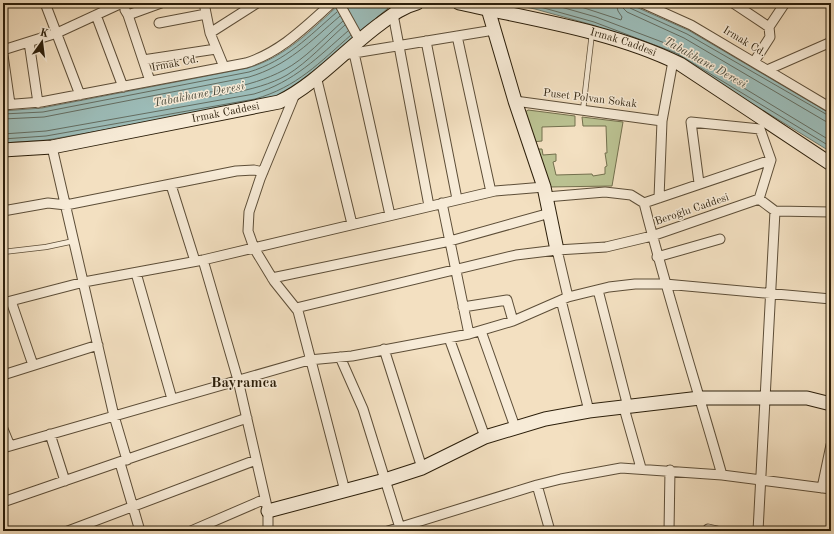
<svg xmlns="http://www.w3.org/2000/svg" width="834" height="534" viewBox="0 0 834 534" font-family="'Old Standard TT',serif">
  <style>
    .green { fill: #bbc292; stroke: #73704e }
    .water { fill: #9cbcb8; stroke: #6f7d72 }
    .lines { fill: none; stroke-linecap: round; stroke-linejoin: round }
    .shore { stroke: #646d61; stroke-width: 1 }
    .lane-casing { stroke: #5d4e38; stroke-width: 6 }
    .street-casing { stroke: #5d4e38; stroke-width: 11 }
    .secondary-casing { stroke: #2b1e0a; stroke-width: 15 }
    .lane { stroke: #f7ebd7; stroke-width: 4.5 }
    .street { stroke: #f7ebd7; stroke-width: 9 }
    .secondary { stroke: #f7ebd7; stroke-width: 13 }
    .labels { text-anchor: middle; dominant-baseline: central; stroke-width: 3; stroke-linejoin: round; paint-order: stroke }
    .street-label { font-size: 11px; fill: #2b1e0a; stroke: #f7ebd7 }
    .water-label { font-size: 12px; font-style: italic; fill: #4d4d3e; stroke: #f7ebd7 }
    .district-label { font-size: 15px; font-weight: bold; fill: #2b1e0a; stroke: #f7ebd7 }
  </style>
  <rect width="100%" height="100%" fill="#f3e0c1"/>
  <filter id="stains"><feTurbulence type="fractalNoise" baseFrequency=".005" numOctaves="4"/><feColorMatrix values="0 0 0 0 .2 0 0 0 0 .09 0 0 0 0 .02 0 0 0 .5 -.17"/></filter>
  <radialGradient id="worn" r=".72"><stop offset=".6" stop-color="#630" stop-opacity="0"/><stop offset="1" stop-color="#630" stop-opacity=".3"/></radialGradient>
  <!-- green -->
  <path class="green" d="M528,110L575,116V126L542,127V141L532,142L524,113Z
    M582,117L623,122L612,186L549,187L535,149H542L543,155L556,154V161L553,162L556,175L592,174L593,176L605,174V167L607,166L605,153H607L606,126H583Z"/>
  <!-- water -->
  <path class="water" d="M341,3H394L295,87L277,97L256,103L47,140L3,143V111L42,108L248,68C286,57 312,29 341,3Z
    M506,3H627L688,30L831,114V152L675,56L593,25L535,9Z"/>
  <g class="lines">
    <!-- shore -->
    <path class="shore" d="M526,3L594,22L676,53L831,147
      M547,3L596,17L678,48L831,141
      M569,3L621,20L622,17L618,11L616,3
      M622,3L623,8L627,12L684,38L825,121L831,123
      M627,3L630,8L687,34L831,117
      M343,21C324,38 305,59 284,70C249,89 205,92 167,99L166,102L168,103C204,97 256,93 287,75C308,62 326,42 345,25
      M3,114L43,112L249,72C286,61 309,36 337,12
      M3,119L44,117L249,77C287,66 311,41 340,16
      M3,134L46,131L254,94C294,82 318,57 348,31
      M3,139L46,136L255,99C297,87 319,63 351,35"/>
    <!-- lane casing -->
    <g class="lane-casing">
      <path id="lane" d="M583,110L592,33
        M3,252L46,247L74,241"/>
    </g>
    <!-- street casing -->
    <g class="street-casing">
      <path id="street" d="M45,3L80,95
        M204,3L210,33L224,67
        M339,3L359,39
        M642,3L691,25L831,108
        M733,3L769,27
        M125,10L128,15L161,3
        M393,14L429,206
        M96,15L123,87
        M128,15L150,81
        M159,23L206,14
        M210,33L257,3
        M457,36L491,192
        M426,41L457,199
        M29,42L38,103
        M3,50L57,33L122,3
        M354,53L390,215
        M348,54L494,30
        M3,55L10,104
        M143,60L216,49
        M754,62L770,37L769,27L785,3
        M767,70L831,42
        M316,76L352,224
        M295,94L260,179L249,212L248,231L254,248L274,281L298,311L345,491
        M515,101L662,121
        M3,105L41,102L246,63C281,52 305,27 332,3
        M52,147L114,416L127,460
        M699,183L691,122L760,129L771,160L759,199
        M171,185L195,261
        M546,197L605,192L631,195L644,203C667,294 696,384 722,475L831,489
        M659,198L662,121L673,61
        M442,203L469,334
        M644,203L771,160
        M3,211L48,203L66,205L236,171L254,170L263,172
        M557,250L568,297
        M657,257L720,239
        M203,260L238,380L268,511V531
        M136,273L172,399
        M272,278L450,241L550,213
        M598,290L628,407
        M561,300L589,411
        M11,301L33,365
        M3,303L84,282L203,260L495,191L544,187
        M463,307L507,300L513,321
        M296,308L516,255L557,250L606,247L652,236L759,199L775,211L831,212
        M481,331L515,427
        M449,338L485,437
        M384,349L422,468
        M340,357L363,409L401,531
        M3,375L98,345
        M624,408L641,468
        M3,429L10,446
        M50,434L65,481
        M3,448L309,360L352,356L469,334L513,321L568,297L609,287L635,284H665L831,299
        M120,463L140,531
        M537,485L550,531
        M822,488L831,445
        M3,502L247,418
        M708,529L717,531
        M68,531L256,460
        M191,531L265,499
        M388,531L537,485L561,479L621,468L722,475
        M669,531L670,470
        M758,531L775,211"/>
    </g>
    <!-- secondary casing -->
    <g class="secondary-casing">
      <g id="secondary">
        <path id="s1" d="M459,3C531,19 613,31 680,64L831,164"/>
        <path d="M488,9L515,101L544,187L557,250"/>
        <path id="s2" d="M3,150L52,147L279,102C315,85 347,48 380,24C392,15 402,7 417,3"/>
        <path d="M268,511L385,480L422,468L485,437L545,419L589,411L700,398H807L831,404"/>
      </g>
    </g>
    <!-- lane -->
    <use href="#lane" class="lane"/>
    <!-- street -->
    <use href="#street" class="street"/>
    <!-- secondary -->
    <use href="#secondary" class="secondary"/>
  </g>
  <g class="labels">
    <!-- street labels -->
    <g class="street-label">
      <text transform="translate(744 42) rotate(31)">Irmak Cd.</text>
      <text stroke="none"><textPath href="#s1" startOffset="169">Irmak Caddesi</textPath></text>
      <text transform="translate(175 64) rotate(-11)">Irmak Cd.</text>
      <text transform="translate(590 99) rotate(7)">Puset Polvan Sokak</text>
      <text stroke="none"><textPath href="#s2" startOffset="226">Irmak Caddesi</textPath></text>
      <text transform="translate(692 210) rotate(-19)">Beroğlu Caddesi</text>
    </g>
    <!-- water labels -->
    <g class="water-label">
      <text transform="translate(705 63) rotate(29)">Tabakhane Deresi</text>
      <text transform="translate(199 95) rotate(-11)">Tabakhane Deresi</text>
    </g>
    <!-- district labels -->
    <g class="district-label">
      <text x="244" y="383">Bayramca</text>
    </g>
  </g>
  <!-- margin -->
  <rect width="834" height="534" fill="none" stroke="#f3e0c1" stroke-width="16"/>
  <rect x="4" y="4" width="826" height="526" fill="none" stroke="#2b1e0a" stroke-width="2"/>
  <rect x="8" y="8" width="818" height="518" fill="none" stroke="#2b1e0a"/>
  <!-- north arrow -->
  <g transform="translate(42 42) rotate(14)" stroke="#f7ebd7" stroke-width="3" paint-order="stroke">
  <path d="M0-3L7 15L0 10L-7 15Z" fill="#2b1e0a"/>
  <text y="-6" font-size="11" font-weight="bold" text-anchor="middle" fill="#2b1e0a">K</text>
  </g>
  <rect width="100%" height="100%" filter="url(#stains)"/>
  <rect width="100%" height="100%" fill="url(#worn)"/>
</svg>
